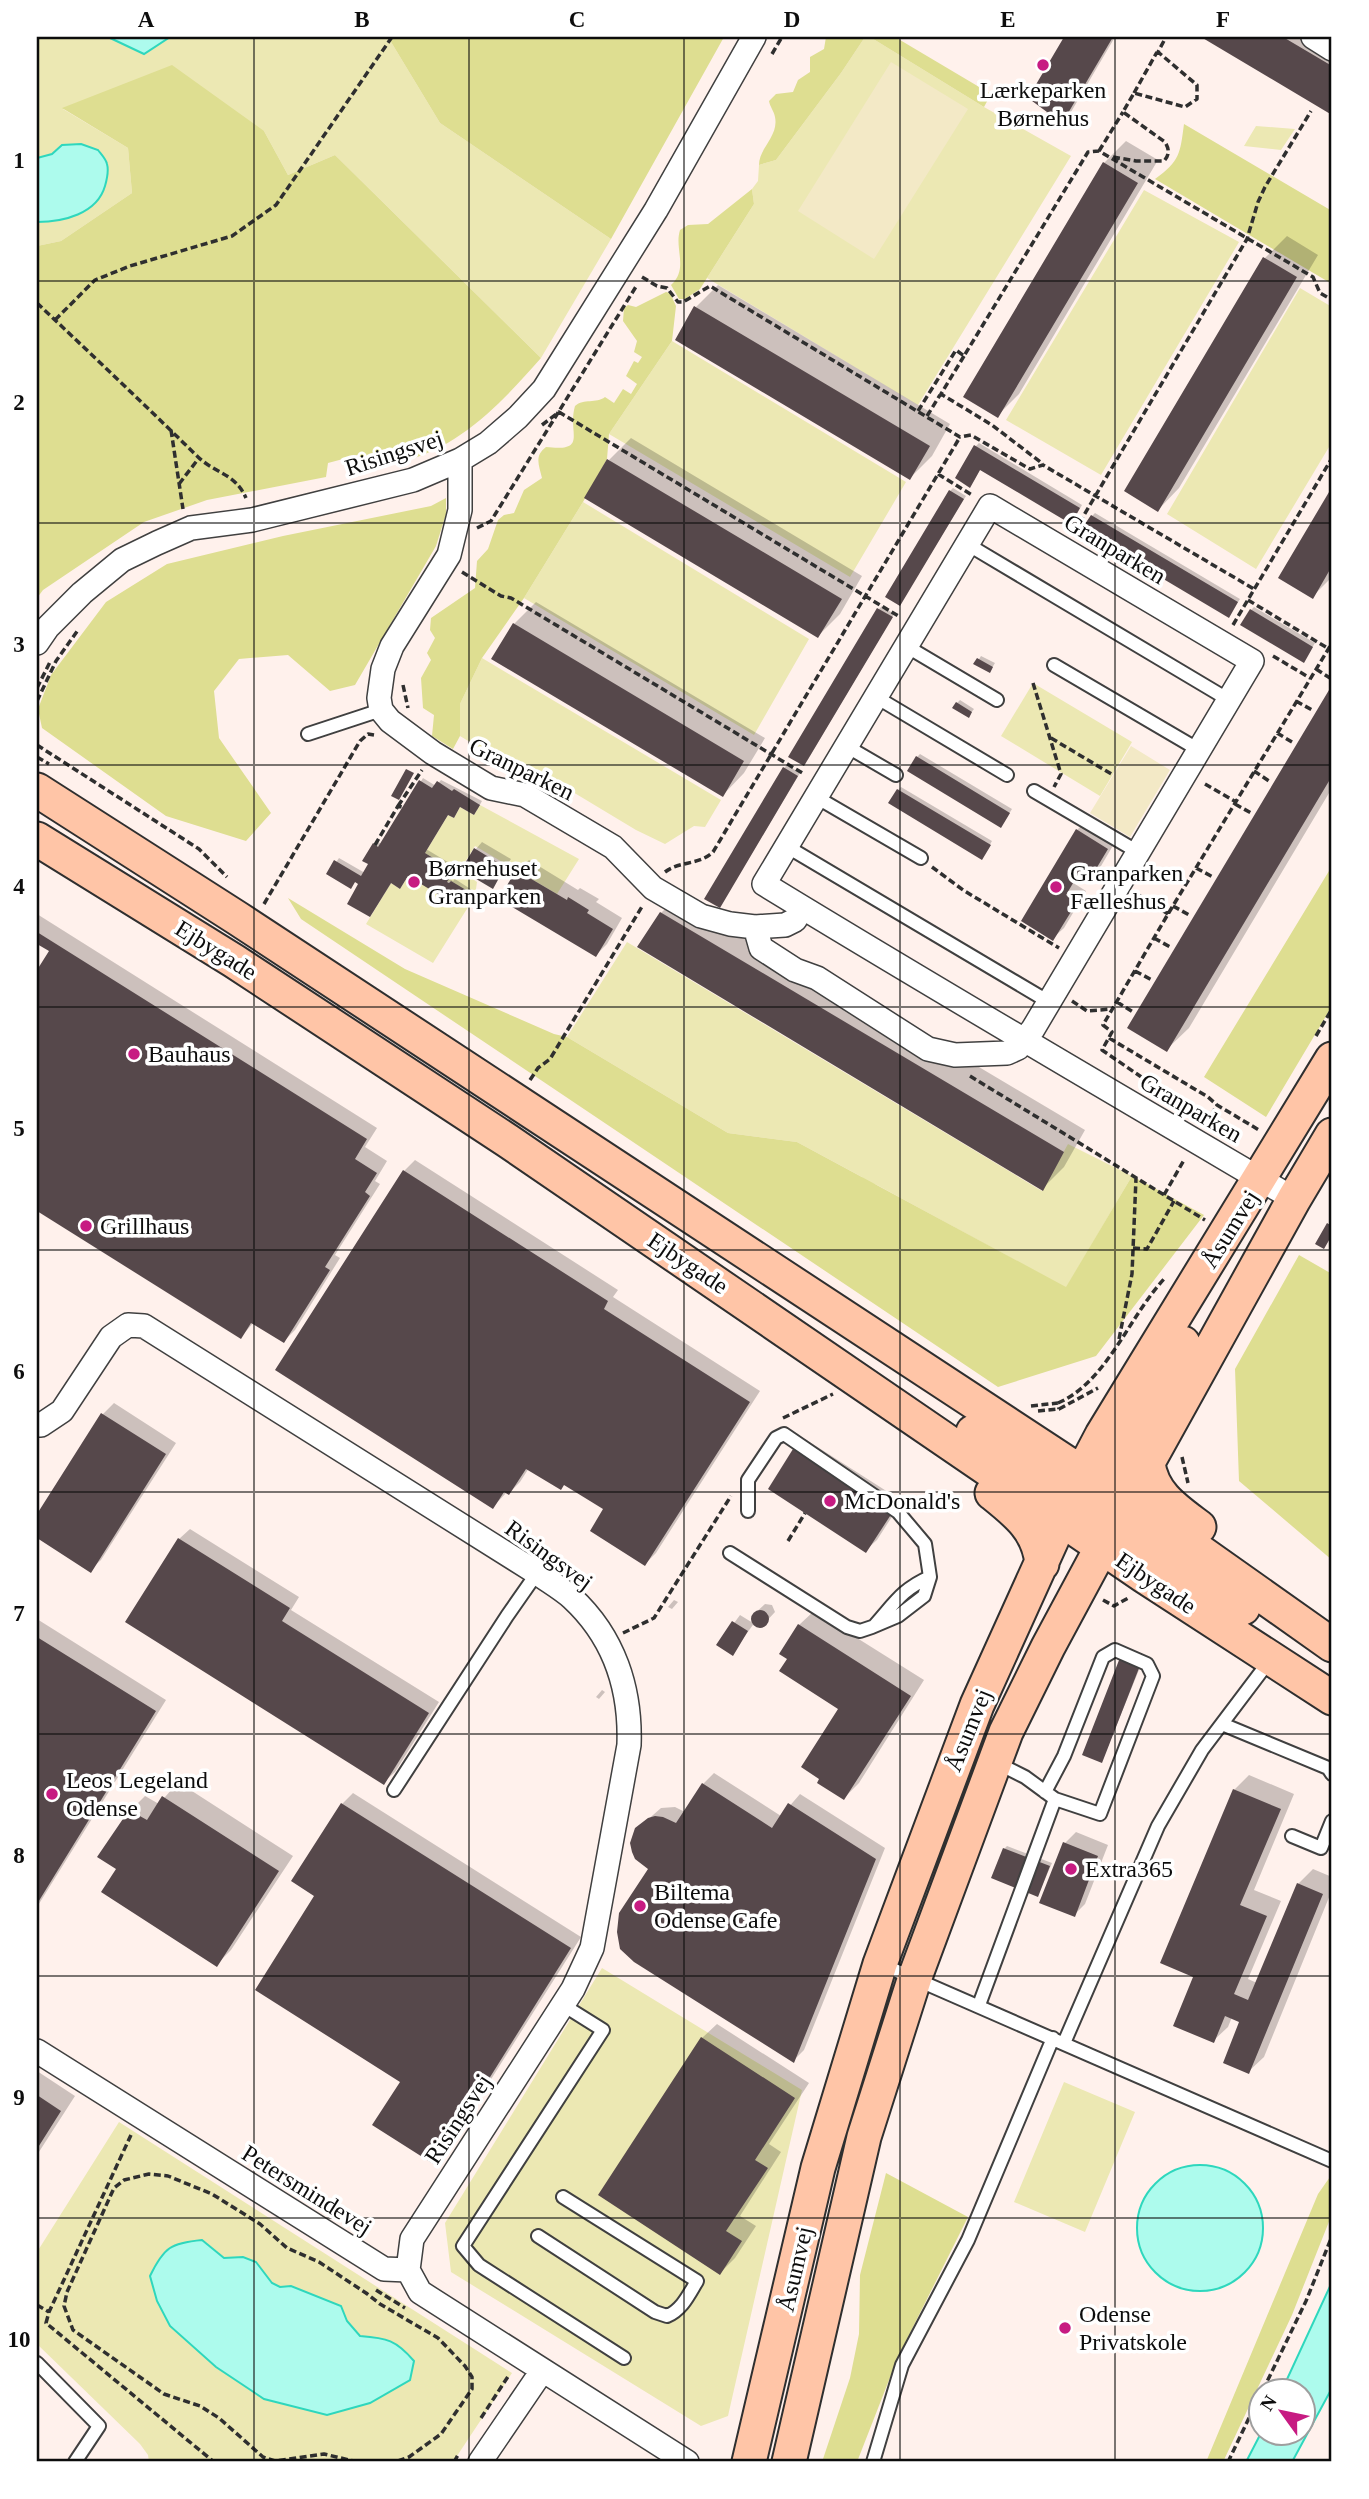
<svg xmlns="http://www.w3.org/2000/svg" width="1369" height="2499" viewBox="0 0 1369 2499" font-family="Georgia,serif">
  <style>
    .green { fill: #ece8b3 }
    .forest { fill: #dede91 }
    .pitch { fill: #f3e9c6 }
    .water { fill: #adfbed; stroke: #2ed7bd; stroke-width: 2 }
    .shadow { fill: #0003 }
    .building { fill: #56484b }
    .lines { fill: none; stroke-linecap: round; stroke-linejoin: round }
    .lane-casing { stroke: #404040; stroke-width: 16 }
    .street-casing { stroke: #404040; stroke-width: 26 }
    .secondary-casing { stroke: #2f2f2f; stroke-width: 37 }
    .path { stroke: #2f2f2f; stroke-width: 3.5; stroke-dasharray: 7 3.5; stroke-linecap: butt }
    .lane { stroke: #fff; stroke-width: 12 }
    .street { stroke: #fff; stroke-width: 23 }
    .secondary { stroke: #ffc5a7; stroke-width: 33 }
    .grid { fill: none; stroke: #0d0d0d; stroke-width: 2; stroke-opacity: 0.55 }
    .poi-dot { fill: #c71b82; stroke: #fff; stroke-width: 2.5 }
    .labels { text-anchor: middle; dominant-baseline: central; stroke-width: 7; stroke-linejoin: round; paint-order: stroke }
    .poi-label { font-size: 24px; fill: #0d0d0d; stroke: #fff; text-anchor: start }
    .street-label { font-size: 24px; fill: #0d0d0d; stroke: #fff }
    .neatline { fill: none; stroke: #0d0d0d; stroke-width: 2.5 }
    .grid-label { font-size: 23px; text-anchor: middle; font-weight: bold; fill: #0d0d0d }
  </style>
  <rect width="100%" height="100%" fill="#fff1ec"/>
  <!-- green -->
  <path class="green" d="M37,37H108L144,54L170,37H388L440,123L611,239L541,358L335,155L288,175L264,131L63,109L128,148L132,193L61,241L37,246V222H51L98,150L81,144L62,145L52,154L37,158Z
    M865,37H870L984,107L1071,156L918,405L707,278L754,204L752,189L758,181L759,165L776,160L841,73Z
    M1256,126L1295,129L1281,150L1244,146Z
    M1144,190L1239,242L1101,475L1006,420Z
    M1300,288L1332,307V442L1256,569L1167,514Z
    M672,341L906,482L850,577L609,434Z
    M583,502L809,639L754,735L524,598Z
    M482,658L721,800L705,827L694,826L665,844L636,830L528,765L498,759L460,736V704Z
    M1033,683L1132,742L1100,796L1001,736Z
    M480,805L579,859L557,894L475,846L460,870L477,882L475,896L433,963L366,924L391,883L400,889L408,876L443,889L445,890L444,894L463,905L471,894L451,881L447,882L454,871L425,853L448,815L454,818L460,807L474,815Z
    M627,942L1042,1191L1068,1144L1132,1176L1066,1288L877,1185L864,1181L862,1177L797,1142L728,1133L567,1037Z
    M602,1968L802,2090L728,2416L701,2426L451,2272L445,2223Z
    M1064,2082L1135,2112L1085,2232L1014,2202Z
    M119,2122L512,2373L453,2462H149L148,2455L140,2444L37,2344V2252Z"/>
  <!-- forest -->
  <path class="forest" d="M388,37H724L611,239L440,123Z
    M826,37H865L841,73L776,160L759,165C759,148 779,136 775,117C774,111 770,107 769,101L776,94L793,92L798,80L810,72V57L824,49Z
    M870,37H895L991,94L984,107Z
    M172,65L264,131L288,175L335,155L541,358C503,401 461,447 403,461C391,464 378,464 365,465L358,455L328,463L326,477L207,500L144,522L43,590L37,598V246L61,241L132,193L128,148L62,108Z
    M1184,124L1332,211V284L1155,179C1180,161 1180,154 1184,124Z
    M752,189L754,204L700,289L685,299H679L671,285C689,269 674,249 680,230L688,225L708,224Z
    M666,292L670,293L676,306L672,341L609,434L607,459L583,502L524,598L482,658L460,704V736L453,749L432,736L434,715L423,708L421,678L431,660L427,653L435,638L430,630L431,618L475,588L477,561L488,549L498,520L504,515L514,513L524,490L542,478C539,465 534,456 546,447C589,452 567,433 575,406C584,398 596,404 605,397L614,403L623,389L631,394L637,384L626,376L634,361L638,363L642,357L634,352L637,341L623,321L624,308L628,305L636,307Z
    M446,498V514L436,546L355,685L330,691L288,655L239,659L214,691L219,738L271,813L246,841L166,816L42,728L38,709L51,675L106,602L167,564L283,536L431,506Z
    M1332,866V1006L1266,1117L1204,1077Z
    M288,898L405,969L554,1034L567,1037L728,1133L797,1142L1066,1287L1132,1176L1204,1215L1096,1356L998,1387L301,919Z
    M1299,1255L1332,1274V1560L1239,1481L1235,1369Z
    M886,2173L968,2217L898,2357L857,2462H822L850,2378L859,2334L860,2275Z
    M1332,2174V2214L1292,2315L1223,2462H1206L1318,2194Z"/>
  <!-- pitch -->
  <path class="pitch" d="M891,62L968,109L874,259L798,211Z
    M1131,746L1170,770L1130,837L1090,813Z"/>
  <!-- water -->
  <path class="water" d="M108,37H170L144,54Z
    M81,144L98,150C101,154 106,159 107,164C109,171 107,179 105,186C97,214 63,222 37,222V158L52,154L62,145Z
    M1137 2228a63 63 0 1 1 126 0a63 63 0 1 1-126 0Z
    M202,2240L224,2258L243,2257L256,2262L272,2283L280,2287L291,2286L341,2306L347,2321L360,2336C387,2338 396,2340 414,2361L410,2380L370,2403L327,2415L264,2399L216,2367L170,2326L157,2301L150,2276C164,2247 171,2243 202,2240Z
    M1332,2282V2388L1292,2462H1246L1261,2433L1302,2432V2390H1282Z"/>
  <!-- shadow -->
  <path class="shadow" d="M1066,37H1115L1071,112L1061,122L1030,98Z
    M1204,37H1332V113Z
    M1126,141L1158,160L1019,394L997,416L1104,163Z
    M1287,236L1318,255L1179,488L1158,510L1126,491L1265,258Z
    M718,285L950,424L932,456L910,478L696,307Z
    M631,438L862,576L840,614L818,636L609,460Z
    M979,443L1082,505L1074,519L981,468L973,482L976,446Z
    M953,488L966,496L900,604L950,491Z
    M1332,491V577L1312,597L1280,578Z
    M1095,513L1240,599L1231,613L1092,516Z
    M536,602L765,738L744,773L723,795L514,624Z
    M882,606L894,614L807,761L879,609Z
    M1254,607L1315,643L1306,658L1251,610Z
    M981,656L995,663L992,668L976,664Z
    M1332,688V788L1189,1028L1167,1049L1130,1027Z
    M960,700L974,709L971,713L957,703Z
    M920,754L1012,809L1004,822L917,757Z
    M787,765L800,773L722,903L784,768Z
    M423,778L436,786L441,780L482,801L477,810L461,805L449,813L426,849L456,867L449,878L453,881L455,879L472,890L466,901L448,890L409,874L392,882L373,912L360,883L356,881L351,887L328,874L339,858L365,873L370,864L374,844L377,841L382,845Z
    M901,787L992,841L984,855L898,790Z
    M1088,819L1118,837L1101,866L1090,877L1082,873L1075,884L1086,891L1064,928L1053,938L1077,830Z
    M482,842L511,859L492,886L476,849Z
    M529,860L578,890L580,888L599,899L596,902L622,918L607,944L596,955L501,898L518,871Z
    M683,891L1085,1130L1064,1167L1042,1189L661,913Z
    M37,914L377,1128L365,1147L387,1161L375,1181L380,1184L335,1255L340,1258L295,1330L284,1341L254,1322L241,1337L37,1209V973L51,951L37,942Z
    M415,1160L618,1290L613,1297L760,1391L656,1553L645,1564L606,1509L565,1483L529,1468L520,1482L509,1493L507,1492L493,1507L404,1171Z
    M114,1403L176,1443L101,1560L90,1570L37,1536V1518L103,1414Z
    M805,1439L902,1501L877,1540L866,1550L794,1450Z
    M190,1529L299,1597L291,1610L439,1702L395,1772L384,1782L179,1539Z
    M674,1600L678,1602L672,1609L668,1607Z
    M765,1604L772,1605L775,1612L763,1625L755,1622L732,1654L718,1645L740,1615L753,1623L754,1614Z
    M814,1611L924,1680L859,1783L844,1798L840,1708L789,1658L799,1625Z
    M37,1619L166,1700L37,1907Z
    M1122,1656L1143,1660L1102,1761Z
    M602,1690L605,1692L599,1699L596,1697Z
    M714,1773L781,1816L800,1794L885,1848L804,2050L793,2061L650,1869L637,1829L661,1808L675,1807L685,1812L703,1784Z
    M1249,1775L1294,1794L1254,1890L1281,1901L1248,1979L1257,1983L1298,1884L1313,1869L1332,1877V1890L1264,2057L1249,2071L1242,2021L1232,2017L1228,2027L1213,2041L1196,1976L1234,1790Z
    M178,1782L293,1856L231,1950L216,1965L118,1868L99,1856L130,1811L145,1796L159,1804Z
    M353,1793L581,1937L445,2152L434,2163L402,2081L317,1896L342,1804Z
    M1076,1832L1108,1845L1085,1904L1074,1915L1065,1843Z
    M1007,1846L1052,1863L1038,1895L1004,1849Z
    M717,2024L809,2083L769,2144L781,2152L740,2216L756,2226L735,2258L720,2273L702,2038Z
    M37,2071L75,2096L37,2155Z"/>
  <!-- building -->
  <path class="building" d="M1064,37H1113L1061,125L1045,116L1047,112L1028,98Z
    M1201,37H1283L1332,66V115Z
    M1103,162L1138,183L998,418L963,397Z
    M1263,257L1297,277L1158,512L1124,491Z
    M694,306L930,446L910,480L675,340Z
    M974,445L1080,508L1071,524L980,470L970,488L955,478Z
    M607,459L842,599L818,638L584,498Z
    M1332,487V566L1313,599L1278,578Z
    M949,490L964,499L900,606L885,597Z
    M1091,515L1238,602L1229,618L1081,530Z
    M877,608L893,617L804,766L788,757Z
    M1250,609L1313,647L1304,663L1240,625Z
    M513,623L744,761L723,797L491,659Z
    M977,658L993,667L990,673L973,664Z
    M1332,685V776L1167,1052L1127,1028Z
    M956,702L972,712L969,718L952,708Z
    M916,756L1010,813L1001,828L907,771Z
    M783,767L798,776L720,908L704,899Z
    M406,769L414,773L399,800L391,796Z
    M419,780L432,788L437,781L452,791L454,789L480,805L474,815L460,807L454,818L448,815L425,853L454,871L447,882L449,883L451,881L471,893L463,906L443,893L445,890L443,889L439,895L408,876L400,889L391,883L370,917L347,904L358,884L355,882L351,889L326,874L334,860L361,876L368,864L362,861L373,843L378,847Z
    M897,789L991,845L982,860L888,803Z
    M1076,829L1108,849L1090,879L1079,873L1066,895L1077,902L1053,941L1021,921Z
    M474,848L505,867L493,889L461,870Z
    M516,870L567,900L568,897L589,910L587,913L613,929L596,957L499,899Z
    M660,912L1064,1152L1043,1191L637,947Z
    M37,932L367,1139L355,1159L377,1173L365,1192L370,1196L325,1267L330,1270L284,1343L251,1323L241,1339L37,1211V970L49,951L37,944Z
    M403,1170L608,1301L604,1309L750,1402L645,1566L590,1531L603,1509L564,1485L561,1490L526,1469L509,1495L504,1492L493,1509L275,1370Z
    M1327,1223L1332,1226V1235L1324,1249L1315,1244Z
    M101,1413L166,1454L91,1573L37,1538V1514Z
    M793,1449L892,1513L866,1553L768,1489Z
    M178,1538L290,1608L282,1621L429,1713L384,1785L125,1622Z
    M751 1619a9 9 0 1 1 18 0a9 9 0 1 1-18 0Z
    M732,1621L748,1631L733,1656L716,1645Z
    M798,1624L911,1696L844,1800L817,1783L819,1779L801,1767L838,1709L779,1671L787,1659L779,1654Z
    M37,1637L156,1711L37,1904Z
    M1121,1655L1141,1663L1102,1763L1082,1755Z
    M702,1783L772,1828L788,1803L876,1859L794,2063L634,1962L620,1949L617,1932L619,1913L648,1869L635,1859L632,1852L630,1843L635,1828L648,1818L655,1816L663,1817L676,1823Z
    M1233,1789L1281,1809L1240,1905L1267,1916L1234,1994L1248,2000L1297,1883L1323,1894L1249,2074L1223,2063L1239,2022L1225,2016L1214,2043L1173,2026L1193,1977L1160,1963Z
    M162,1796L279,1871L217,1967L101,1892L116,1869L97,1857L129,1810L147,1820Z
    M341,1803L571,1948L435,2165L372,2125L400,2082L255,1990L314,1896L291,1881Z
    M1063,1842L1098,1856L1075,1917L1039,1903Z
    M1003,1848L1050,1866L1038,1897L991,1878Z
    M701,2037L795,2098L755,2160L768,2168L726,2231L742,2241L720,2275L598,2195Z
    M37,2095L61,2111L37,2149Z"/>
  <g class="lines">
    <!-- lane casing -->
    <g class="lane-casing">
      <path id="lane" d="M967,544L1229,700
        M906,646L997,700
        M1054,665L1199,750
        M876,697L1007,775
        M308,734L381,710
        M846,746L896,775
        M1034,791L1138,852
        M816,797L921,858
        M786,846L1049,1002
        M730,1553L847,1627L860,1631L872,1627L898,1616L924,1596L930,1577L925,1544L898,1512L784,1434L776,1438L748,1480V1511
        M875,1625C894,1604 902,1589 930,1577
        M1222,1724L1328,1768L1332,1774
        M394,1790L507,1616L537,1573
        M1045,1792L1064,1756L1103,1657L1115,1650L1147,1664L1153,1676L1100,1814L1055,1799
        M1292,1836L1321,1848L1332,1821
        M881,1964L1332,2161
        M563,2005L603,2030L463,2246L479,2265L624,2358
        M979,2005L1055,1799L1025,1777L997,1763
        M1064,2043L1158,1826L1202,1750L1270,1660
        M538,2236L655,2312L667,2316C682,2310 689,2294 697,2281L563,2197
        M37,2363L99,2426L75,2462
        M873,2462L902,2365L968,2240L1053,2038"/>
    </g>
    <!-- street casing -->
    <g class="street-casing">
      <path id="street" d="M1313,37L1332,49
        M460,460V510L449,555L392,646L383,669L379,698L381,710L390,721L433,753L491,788L525,795L613,847L653,888L701,916L730,924L755,927L785,925L795,920L802,908
        M37,643L48,627L82,593L122,560L157,543L191,528L252,520L413,480L460,460L488,443L518,417L544,389L656,210L754,37
        M755,927L761,948L795,970L817,978L928,1049L955,1055L1007,1053L1018,1048L1033,1029L1252,661L990,506L764,884C939,991 1117,1095 1294,1199
        M37,1425H41L62,1411L111,1337L128,1325L144,1326L537,1573C548,1581 562,1589 572,1598C614,1637 631,1689 629,1745L592,1948L573,1989L412,2239L408,2270L420,2292L687,2462
        M37,2051L384,2269L408,2270
        M480,2462L542,2371"/>
    </g>
    <!-- secondary casing -->
    <g class="secondary-casing">
      <path id="secondary" d="M37,790L237,918L1082,1473L1168,1529L1332,1645
        M37,839L234,961L508,1141L1144,1576L1332,1698
        M973,1432L1072,1496L1092,1503
        M1148,1463C1152,1494 1175,1509 1199,1527
        M992,1493C1017,1513 1039,1530 1042,1564
        M1099,1506L1104,1487L1123,1448L1183,1343
        M1093,1516L1114,1524L1243,1608
        M749,2462L818,2168L880,1964L977,1705L1082,1473L1102,1435L1332,1059
        M789,2462L864,2137L915,1977L1006,1732L1048,1647L1126,1502L1294,1199L1332,1135"/>
    </g>
    <!-- path -->
    <path class="path" d="M772,54L782,37
      M1134,93L1157,52
      M1099,151L1123,112
      M1113,157L1136,161H1164C1170,154 1169,149 1165,142L1123,112L1134,93L1185,107L1197,99V85L1158,52L1166,37
      M642,277L657,286L667,288L678,302H683L710,286L960,437L971,435L1030,469L1043,465L1254,589
      M37,303C91,354 145,405 198,457C216,474 235,473 246,498
      M55,320L95,280L130,266L232,236L276,205L392,37
      M964,356L941,394L992,425L1043,464
      M918,411L956,350L964,356L1088,152L1099,151L1313,277L1320,293L1332,300
      M927,416L940,395
      M542,425L559,412L900,617
      M171,430L183,509
      M938,474L972,495
      M179,484L199,458
      M477,528L491,521L637,285
      M1074,532L1247,239L1258,202L1265,187L1311,111
      M462,572L501,596L511,598L804,774
      M1248,600L1329,649
      M1233,625L1332,458
      M1273,656L1310,678
      M1316,669L1330,678
      M1033,683L1061,774L1054,787
      M403,685L408,708
      M37,688L50,662
      M37,701L56,661L78,630
      M1296,701L1312,710
      M1277,733L1292,742
      M1051,738L1113,775
      M37,745L199,849L227,877
      M37,757L49,764
      M1254,771L1269,781
      M1205,784L1236,802
      M1235,804L1251,813
      M398,806L422,770
      M375,845L398,806L402,807
      M932,867L963,890L1059,948
      M1196,868L1213,877
      M665,872C679,861 700,865 713,852L960,437
      M1137,894L1168,914
      M264,904L360,741L368,734L374,735
      M1173,906L1191,916
      M1154,938L1172,948
      M1135,971L1152,980
      M1072,1001L1087,1011L1112,1009
      M1117,1002L1133,1012
      M1316,1036L1332,1009
      M1109,1038L1208,1097L1217,1105L1259,1130
      M970,1076L1205,1220
      M530,1080L538,1068L550,1059L643,905
      M1185,1107L1102,1050L1112,1032L1103,1025L1168,914L1332,643
      M1206,1124L1217,1105
      M1164,1195L1184,1160
      M1133,1248L1147,1249L1174,1201
      M1119,1339L1132,1274L1136,1178
      M1058,1403C1107,1382 1129,1316 1165,1278
      M1031,1406L1058,1403L1059,1409
      M1038,1411L1059,1409L1098,1388
      M783,1418L833,1394
      M1182,1457L1188,1483
      M788,1541L805,1513
      M1103,1600L1114,1606L1130,1597
      M623,1633L654,1618L731,1496
      M131,2135L49,2312L46,2323L214,2462
      M376,2290L405,2308
      M37,2305L49,2312
      M1263,2390L1306,2301L1332,2236
      M481,2418L509,2375
      M358,2462L324,2454L275,2461L263,2457L219,2418L200,2406L164,2394L73,2330L64,2306L67,2292L114,2188L124,2180L149,2174L168,2176L212,2194L260,2224L287,2248L319,2262L366,2293L380,2304L438,2338L465,2366L472,2377V2389L441,2434L409,2457L395,2462
      M454,2462L458,2455
      M1228,2462L1260,2395"/>
    <!-- lane -->
    <use href="#lane" class="lane"/>
    <!-- street -->
    <use href="#street" class="street"/>
    <!-- secondary -->
    <use href="#secondary" class="secondary"/>
  </g>
  <!-- grid -->
  <path class="grid" d="M254,37V2462M469,37V2462M684,37V2462M900,37V2462M1115,37V2462M37,281H1332M37,523H1332M37,765H1332M37,1007H1332M37,1250H1332M37,1492H1332M37,1734H1332M37,1976H1332M37,2218H1332"/>
  <!-- markers -->
  <g class="poi-dot">
    <circle cx="1043" cy="65" r="7"/>
    <circle cx="414" cy="882" r="7"/>
    <circle cx="1056" cy="887" r="7"/>
    <circle cx="134" cy="1054" r="7"/>
    <circle cx="86" cy="1226" r="7"/>
    <circle cx="830" cy="1501" r="7"/>
    <circle cx="52" cy="1794" r="7"/>
    <circle cx="1071" cy="1869" r="7"/>
    <circle cx="640" cy="1906" r="7"/>
    <circle cx="1065" cy="2328" r="7"/>
  </g>
  <g class="labels">
    <!-- poi labels -->
    <g class="poi-label">
      <text x="1043" y="90" text-anchor="middle">Lærkeparken<tspan x="1043" dy="28">Børnehus</tspan></text>
      <text x="428" y="868">Børnehuset<tspan x="428" dy="28">Granparken</tspan></text>
      <text x="1070" y="873">Granparken<tspan x="1070" dy="28">Fælleshus</tspan></text>
      <text x="148" y="1054">Bauhaus</text>
      <text x="100" y="1226">Grillhaus</text>
      <text x="844" y="1501">McDonald's</text>
      <text x="66" y="1780">Leos Legeland<tspan x="66" dy="28">Odense</tspan></text>
      <text x="1085" y="1869">Extra365</text>
      <text x="654" y="1892">Biltema<tspan x="654" dy="28">Odense Cafe</tspan></text>
      <text x="1079" y="2314">Odense<tspan x="1079" dy="28">Privatskole</tspan></text>
    </g>
    <!-- street labels -->
    <g class="street-label">
      <text transform="translate(394 453) rotate(-18)">Risingsvej</text>
      <text transform="translate(1115 549) rotate(31)">Granparken</text>
      <text transform="translate(522 769) rotate(26)">Granparken</text>
      <text transform="translate(216 950) rotate(32)">Ejbygade</text>
      <text transform="translate(1191 1108) rotate(30)">Granparken</text>
      <text transform="translate(1230 1229) rotate(-58)">Åsumvej</text>
      <text transform="translate(688 1263) rotate(34)">Ejbygade</text>
      <text transform="translate(549 1555) rotate(36)">Risingsvej</text>
      <text transform="translate(1156 1583) rotate(34)">Ejbygade</text>
      <text transform="translate(968 1730) rotate(-68)">Åsumvej</text>
      <text transform="translate(458 2119) rotate(-57)">Risingsvej</text>
      <text transform="translate(307 2190) rotate(32)">Petersmindevej</text>
      <text transform="translate(795 2269) rotate(-77)">Åsumvej</text>
    </g>
  </g>
  <!-- border -->
  <rect width="1369" height="2499" fill="none" stroke="#ffffff" stroke-width="77"/>
  <!-- north arrow -->
  <g transform="translate(1282 2412) rotate(303)"><circle r="33" fill="#ffffff" stroke="#9e9e9e" stroke-width="2"/>
  <path d="M0-5L12 26L0 18L-12 26Z" fill="#c71b82"/>
  <text y="-10" font-size="19" font-weight="bold" text-anchor="middle" fill="#0d0d0d">N</text>
  </g>
  <rect x="38" y="38" width="1292" height="2422" class="neatline"/>
  <g class="grid-label">
    <text x="146" y="27">A</text>
    <text x="362" y="27">B</text>
    <text x="577" y="27">C</text>
    <text x="792" y="27">D</text>
    <text x="1008" y="27">E</text>
    <text x="1223" y="27">F</text>
    <text x="19" y="168">1</text>
    <text x="19" y="410">2</text>
    <text x="19" y="652">3</text>
    <text x="19" y="894">4</text>
    <text x="19" y="1136">5</text>
    <text x="19" y="1379">6</text>
    <text x="19" y="1621">7</text>
    <text x="19" y="1863">8</text>
    <text x="19" y="2105">9</text>
    <text x="19" y="2347">10</text>
  </g>
</svg>
